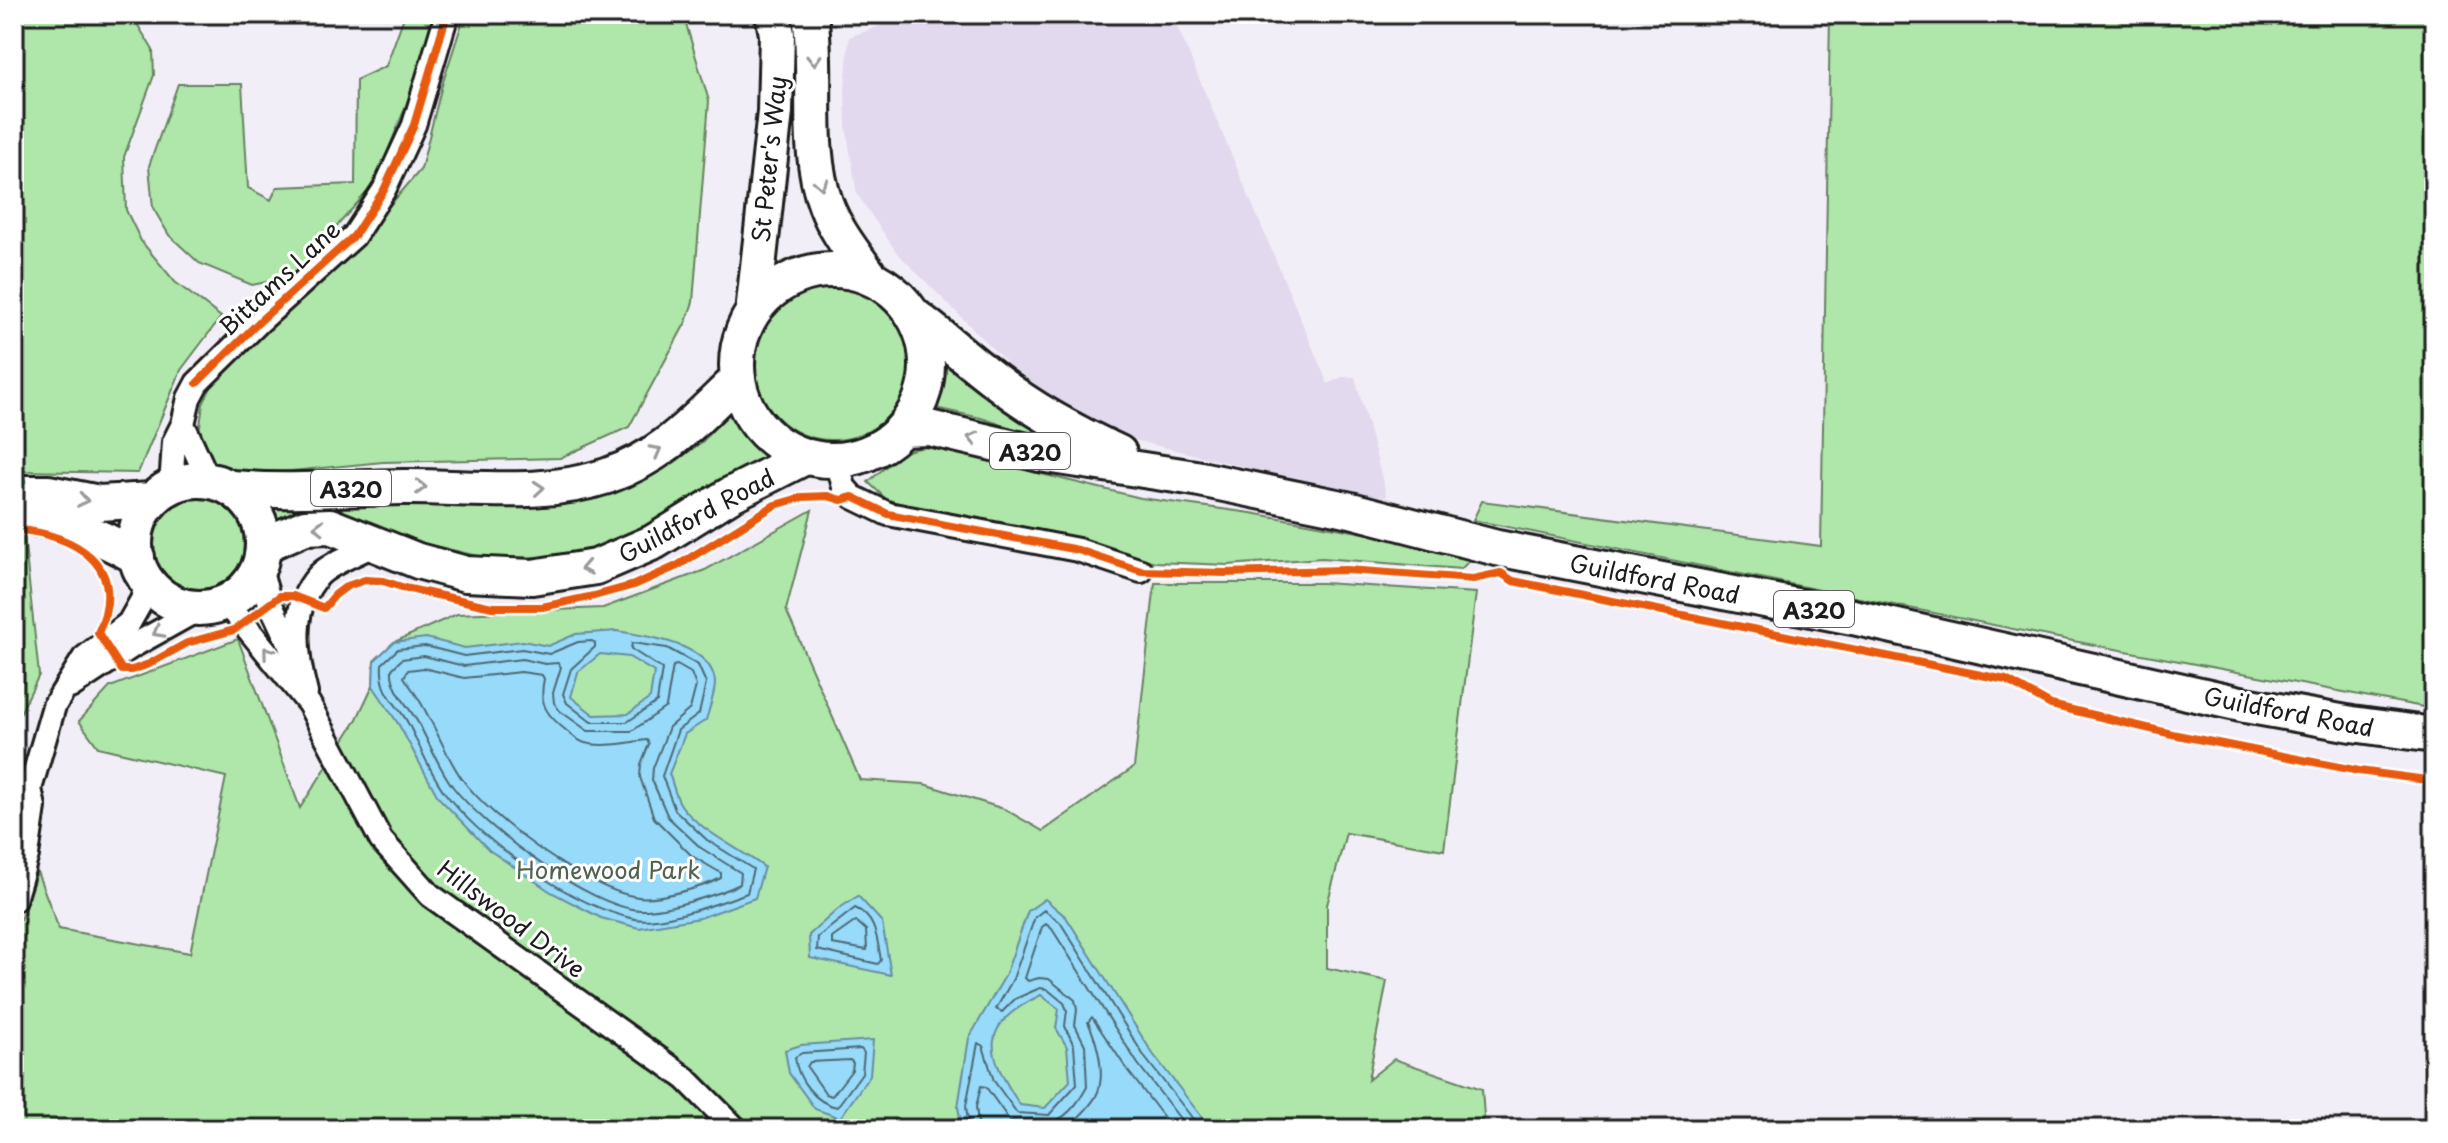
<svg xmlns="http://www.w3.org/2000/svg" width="2448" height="1143" viewBox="0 0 2448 1143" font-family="'Playpen Sans',sans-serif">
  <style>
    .built { fill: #e3d9ee }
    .green { fill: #afe6a9; stroke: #668162; stroke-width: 2 }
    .water { fill: #97daf9; stroke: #668ea1; stroke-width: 2; fill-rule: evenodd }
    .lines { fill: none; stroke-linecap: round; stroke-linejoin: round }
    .shore { stroke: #4d6874; stroke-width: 2 }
    .street-casing { stroke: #1c1c1c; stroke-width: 28 }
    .primary-casing { stroke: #1c1c1c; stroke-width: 40 }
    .street { stroke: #fff; stroke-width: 22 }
    .primary { stroke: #fff; stroke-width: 34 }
    .quiet { stroke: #00873e; stroke-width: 6; stroke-dasharray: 12 6; stroke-linecap: butt }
    .cycleway-casing { stroke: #fff; stroke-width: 13 }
    .cycleway { stroke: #e8590c; stroke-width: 8 }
    .oneway { stroke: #999 }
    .labels { text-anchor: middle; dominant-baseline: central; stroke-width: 6; stroke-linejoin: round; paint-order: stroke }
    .shield { fill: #fff; stroke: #606060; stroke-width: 2 }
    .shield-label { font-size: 22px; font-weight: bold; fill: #1c1c1c }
    .street-label { font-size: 24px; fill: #1c1c1c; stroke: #fff }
    .park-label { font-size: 24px; fill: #4f634d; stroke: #fff }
  </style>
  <rect width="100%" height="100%" fill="#f2eef7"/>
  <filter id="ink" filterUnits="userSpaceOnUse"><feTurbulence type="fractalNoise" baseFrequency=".0125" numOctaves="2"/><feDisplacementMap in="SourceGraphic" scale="16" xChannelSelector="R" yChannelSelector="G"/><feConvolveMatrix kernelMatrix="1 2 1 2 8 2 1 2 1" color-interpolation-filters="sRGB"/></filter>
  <g filter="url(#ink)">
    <!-- built -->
    <path class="built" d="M913,14H1172L1328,384L1342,377H1355L1387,497L1356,494L1105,433L1032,388L897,253L857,194L846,127L845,88L849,37Z"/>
    <!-- green -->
    <path class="green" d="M14,14H131L153,50L154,75L124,157L126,210L141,241L175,282L221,317L181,370L138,473L17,471L39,675L14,726Z
      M405,14H437L426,55L375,183L292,277L252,285L199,263L169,235L153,208L149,166L178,84H242L248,188L271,200L277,187L355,184L356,80L386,66Z
      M465,14H683L709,101L693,302L686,322L629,427L560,458L383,462L271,473H232L209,461L199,433L203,404L221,366L294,307L339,265L421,169L442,85Z
      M1830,14H2434V709L2073,641L1473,520L1482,501L1821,546Z
      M755 363a77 77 0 1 1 154 0a77 77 0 1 1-154 0Z
      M944,354L1052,432L1055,442L981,418L935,408L945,381Z
      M733,405L770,450L782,457L612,548L563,557L487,558L294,514L273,521L269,504L375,502L435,505L603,496L674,463L703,441Z
      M936,444L1033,472L1141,498L1251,513L1477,553L1461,569L1322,558L1228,565L1155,562L1075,538L917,510L886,499L868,482L903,452Z
      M150 542a48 48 0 1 1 96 0a48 48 0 1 1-96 0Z
      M812,510L786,610L860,780L924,784L1004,809L1043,831L1134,767L1155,583H1323L1476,593L1444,850L1346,833L1327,905V968L1387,981L1368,1080L1394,1059L1482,1089L1484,1117L1476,1129H1211L1191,1104L1178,1129H14V937L37,872L59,929L190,953L226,777L98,747L79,721L110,687L238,639L300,808L356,721L373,685L374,661L394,642L457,614L603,608L705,570Z"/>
    <!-- water -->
    <path class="water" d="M617,631C647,636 713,644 715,683C715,694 709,709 706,720L685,734L669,774C673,783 675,796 681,805C698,830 739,848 764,867L755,898L700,918L639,928L601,918L551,892L489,850L438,797L399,725L373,686L374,661L394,642L426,638L465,648L523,641L548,646L576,634ZM600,654L629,657L654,672L650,698L628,714L594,715L571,697L578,672Z
      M858,896L882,922L891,975L810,958L809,935L838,909Z
      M1045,899L1066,917L1153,1054L1211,1129H962L958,1107L969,1038L1005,976L1028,911ZM1041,995L1059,1009L1056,1028L1067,1047L1070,1081L1045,1108L1020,1105C986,1053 977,1026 1041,995Z
      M873,1040L870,1075L840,1118L815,1109L789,1073L785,1050L801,1045Z"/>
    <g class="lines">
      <!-- shore -->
      <path class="shore" d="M592,641L595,643V647L571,669L563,694L567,703L591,722H627L657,702L662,669L631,649L632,643L667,648L698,665L706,683L699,714L678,730L662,776L675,810L707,840L753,869L747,893C722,902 662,924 635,919C573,906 484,844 445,793C430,773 420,746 408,723C395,700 380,694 382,664L398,649L425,646L464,656L522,649L549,654L578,642Z
        M424,656L464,666L522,659L545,664L558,663L561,667L553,693L554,703L560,711L588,731H632L666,707L673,666L677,665L691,673L696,686L690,709L669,727L653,768L652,780L668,817L701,848L741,873L740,884C718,895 664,911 640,910C589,907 484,827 453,787C440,770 431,747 421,728C412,709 390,690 392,669L402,659Z
        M424,668L464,678L521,672L542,675L544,679C538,706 548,716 568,732C575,738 581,743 590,744C610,747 629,742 647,740L649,744L641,764L640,777L654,818L692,856L721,873V878C704,887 658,900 638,897C587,890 492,820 462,779C448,759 439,735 427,714C421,701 412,689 404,677L408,670Z
        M855,908C876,917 877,939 881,960L878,964L817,950L818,937Z
        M856,921L866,930L867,950L832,944V938Z
        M861,1049L864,1053L862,1073L837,1107C815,1103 797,1079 795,1057L802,1053Z
        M850,1060L853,1063L852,1070L832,1096L826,1094L807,1067L810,1062Z
        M969,1129L966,1106L978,1043L983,1046L994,1081L1017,1113L1049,1115L1077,1084L1074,1046L1065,1026L1067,1010L1064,1003L1047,989L1040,988L1015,999L1002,1012L996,1009L1013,979L1035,917L1044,910L1060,922L1146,1059L1201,1129
        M979,1129L976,1107L981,1086L986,1087L1010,1121C1045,1135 1070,1119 1087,1087L1085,1045L1075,1025L1077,1010L1075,1000L1049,979L1039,978L1028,981L1025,978L1042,927L1046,924L1052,929L1138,1064L1188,1129
        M1067,1129C1076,1119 1090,1108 1096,1096C1107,1076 1097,1041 1088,1022L1092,1017L1128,1071L1173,1129"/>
      <!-- street casing -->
      <g class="street-casing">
        <path id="street" d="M183,424L209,481
          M837,460L844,487L853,497L888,514L1078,550L1141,571
          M171,487L174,442L183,424L189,398L197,383L261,320L354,236L384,190L414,125L447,14
          M259,566L270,603L294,654
          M226,602L309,704L381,840L430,895L666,1064L686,1079L736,1129
          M70,687L131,647L201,608
          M306,693C296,655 289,607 319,575C332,562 357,554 373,545
          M14,900L27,855L34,807L30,789L54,706L84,658L129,623L142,600L147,581"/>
      </g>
      <!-- primary casing -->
      <g class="primary-casing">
        <path id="primary" d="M810,14C819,75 804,147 826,205C836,232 856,256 872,279
          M737 365a95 95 0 1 1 190 0a95 95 0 1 1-190 0Z
          M754,304L775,112L777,34L773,14
          M913,315C942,336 968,360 996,381C1034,411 1075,433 1119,453
          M902,429L929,428L1040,454L1195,478L1351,510L1497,548L1853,617L2245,705L2352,724L2434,735
          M135 544a64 64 0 1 1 128 0a64 64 0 1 1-128 0Z
          M231,488C288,493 345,488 402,487C470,486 541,498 607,476C665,456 696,419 738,379
          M14,493H48L99,503L152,500
          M14,515C62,521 95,533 137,557
          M264,545L305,527L330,526L418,561L466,574L532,577L596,567L654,542L730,495L805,457"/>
      </g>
      <!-- street -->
      <use href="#street" class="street"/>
      <!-- primary -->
      <use href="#primary" class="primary"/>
      <!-- quiet -->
      <path class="quiet" d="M14,483L26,480"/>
      <!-- cycleway casing -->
      <g class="cycleway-casing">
        <path id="cycleway" d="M197,383L261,320L354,236L384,190L414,125L447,14
          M14,529C74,535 130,563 98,633L122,670H132L149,664L187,643L234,630L280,596H293L324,608L335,595L347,586L365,580L383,581L405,588L492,607H542L594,596L634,585L677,566L775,505L803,497L828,496L841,500L853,497L888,514L1078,550L1141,571L1225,573L1347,570L1473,579L1501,573L1513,581L2006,680L2051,705L2172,734L2359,771L2434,781"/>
      </g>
      <!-- cycleway -->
      <use href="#cycleway" class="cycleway"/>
    </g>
    <!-- one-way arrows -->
    <defs><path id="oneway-chevron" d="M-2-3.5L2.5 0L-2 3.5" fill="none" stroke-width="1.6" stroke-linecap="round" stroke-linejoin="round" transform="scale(2)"/></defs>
    <g class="oneway">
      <use href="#oneway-chevron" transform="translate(814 60) rotate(88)"/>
      <use href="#oneway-chevron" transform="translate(821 184) rotate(79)"/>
      <use href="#oneway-chevron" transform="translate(973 438) rotate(-167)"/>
      <use href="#oneway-chevron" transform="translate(656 451) rotate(-29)"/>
      <use href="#oneway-chevron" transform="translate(421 487) rotate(2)"/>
      <use href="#oneway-chevron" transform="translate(539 488) rotate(-5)"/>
      <use href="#oneway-chevron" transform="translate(83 500) rotate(10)"/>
      <use href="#oneway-chevron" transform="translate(319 527) rotate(180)"/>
      <use href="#oneway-chevron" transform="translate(586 568) rotate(169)"/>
      <use href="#oneway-chevron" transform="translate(158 632) rotate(151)"/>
      <use href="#oneway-chevron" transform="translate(268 652) rotate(-129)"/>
    </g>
  </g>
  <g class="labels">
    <!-- shield labels -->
    <g class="shield">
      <rect x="990" y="433" width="80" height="36" rx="6"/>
      <rect x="311" y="470" width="80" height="36" rx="6"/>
      <rect x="1774" y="591" width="80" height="36" rx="6"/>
    </g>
    <g class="shield-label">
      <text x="1030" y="451">A320</text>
      <text x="351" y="488">A320</text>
      <text x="1814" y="609">A320</text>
    </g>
    <!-- street labels -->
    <g class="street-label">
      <text transform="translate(768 159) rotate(-84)">St Peter's Way</text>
      <text transform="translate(279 277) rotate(-43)">Bittams Lane</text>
      <text transform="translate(696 515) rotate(-28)">Guildford Road</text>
      <text transform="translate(1655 578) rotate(11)">Guildford Road</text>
      <text transform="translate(2289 711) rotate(11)">Guildford Road</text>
      <text transform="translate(512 918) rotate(37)">Hillswood Drive</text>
    </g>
    <!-- park labels -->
    <g class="park-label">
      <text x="608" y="869">Homewood Park</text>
    </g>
  </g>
  <!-- margin -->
  <rect width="2448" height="1143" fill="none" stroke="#fff" stroke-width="48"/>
  <rect x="24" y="24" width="2400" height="1095" fill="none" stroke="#1c1c1c" stroke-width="3" filter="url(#ink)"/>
</svg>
